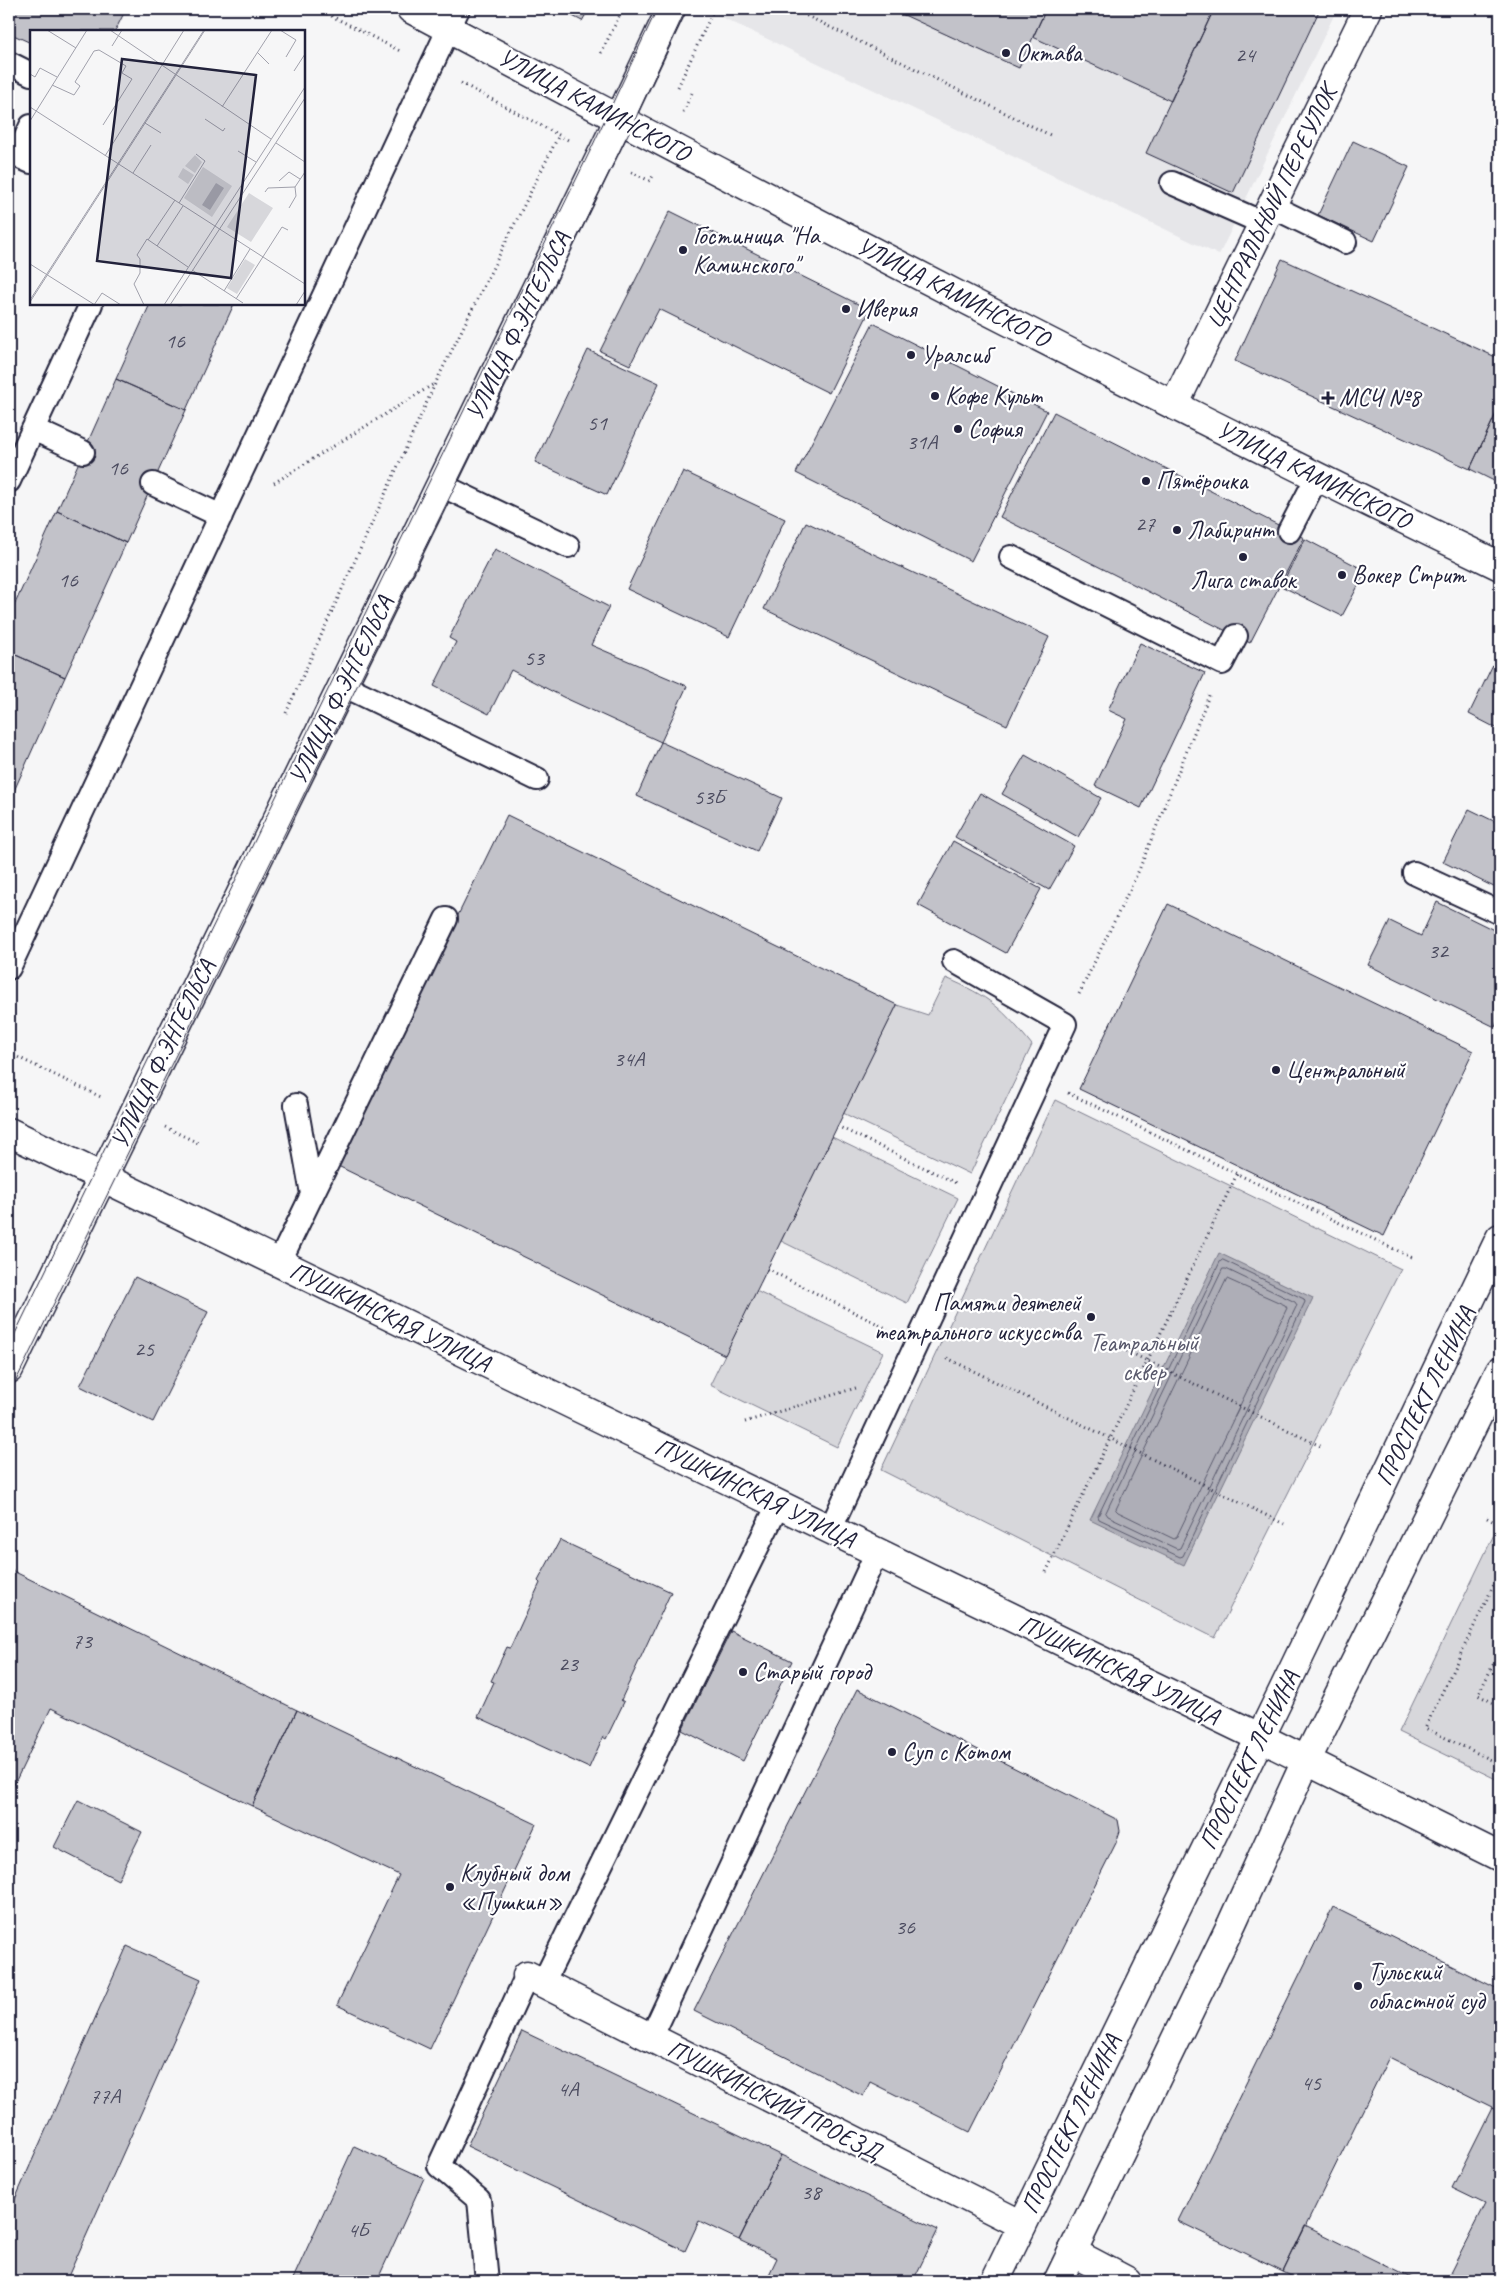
<svg xmlns="http://www.w3.org/2000/svg" width="1509" height="2290" viewBox="0 0 1509 2290" font-family="Caveat,sans-serif">
  <style>
    .built { fill: #e6e6e9 }
    .green { fill: #d7d7db; stroke: #7c7c8b }
    .water { fill: #aeaeb7; stroke: #767685 }
    .lines { fill: none; stroke-linecap: round; stroke-linejoin: round }
    .shore { stroke: #5a5a6d; stroke-width: 1 }
    .building { fill: #c2c2c9; stroke: #22223b }
    .lane-casing { stroke: #22223b; stroke-width: 26 }
    .street-casing { stroke: #22223b; stroke-width: 31 }
    .secondary-casing { stroke: #22223b; stroke-width: 31 }
    .primary-casing { stroke: #22223b; stroke-width: 31 }
    .path { stroke: #22223b; stroke-width: 3; stroke-dasharray: 1 4; stroke-linecap: butt }
    .lane { stroke: #fff; stroke-width: 22 }
    .street { stroke: #fff; stroke-width: 28 }
    .secondary { stroke: #fff; stroke-width: 28 }
    .primary { stroke: #fff; stroke-width: 28 }
    .tram { stroke: #22223b; stroke-width: 1 }
    .poi-dot { fill: #22223b; stroke: #fff; stroke-width: 2 }
    .labels { text-anchor: middle; dominant-baseline: central; stroke-width: 4.5; stroke-linejoin: round; paint-order: stroke }
    .number-label { font-size: 22px; fill: #4a4a5e }
    .poi-label { font-size: 25px; fill: #22223b; stroke: #fff; text-anchor: start }
    .street-label { font-size: 25px; fill: #22223b; stroke: #fff }
    .park-label { font-size: 25px; fill: #58586b; stroke: #fff }
    .inset-road { fill: none; stroke: #a1a1ac; stroke-width: 1 }
    .view { fill: #22223b; fill-opacity: 0.15; stroke: #22223b; stroke-width: 2.5 }
    .inset-edge { fill: none; stroke: #22223b; stroke-width: 2.5 }
  </style>
  <rect width="100%" height="100%" fill="#f6f6f7"/>
  <filter id="ink" filterUnits="userSpaceOnUse"><feTurbulence type="fractalNoise" baseFrequency=".02" numOctaves="2"/><feDisplacementMap in="SourceGraphic" scale="10" xChannelSelector="R" yChannelSelector="G"/><feConvolveMatrix kernelMatrix="1 2 1 2 8 2 1 2 1" color-interpolation-filters="sRGB"/></filter>
  <g filter="url(#ink)">
    <!-- built -->
    <path class="built" d="M713,9H1337L1219,255L711,12Z"/>
    <!-- green -->
    <path class="green" d="M946,978C989,996 1003,1009 1032,1045L970,1174L843,1113L897,1005L928,1015Z
      M1055,1100L1401,1269L1215,1638L881,1470Z
      M832,1137L958,1198L907,1303L781,1241Z
      M756,1291L883,1352L837,1447L710,1385Z
      M1500,1522V1781L1399,1732Z"/>
    <!-- water -->
    <path class="water" d="M1219,1253L1313,1298L1184,1565L1090,1520Z"/>
    <g class="lines">
      <!-- shore -->
      <path class="shore" d="M1223,1260L1304,1299L1305,1302L1183,1556L1180,1557L1099,1519L1098,1516L1220,1262Z
        M1223,1269H1226L1295,1302L1297,1305L1180,1548L1177,1549L1108,1516L1106,1513Z
        M1227,1279L1285,1305L1287,1308L1176,1538L1174,1539L1118,1512L1116,1510Z"/>
    </g>
    <!-- building -->
    <path class="building" d="M9,9H126L115,31H31V43L9,33Z
      M559,9H589L582,21Z
      M891,9H1046L1019,68Z
      M1046,9H1214L1171,101L1033,37Z
      M1214,9H1320L1233,193L1146,153Z
      M1353,141L1409,167L1374,241L1318,215Z
      M670,211L870,310L829,393L659,309L630,365L600,351Z
      M9,214L13,216L9,225Z
      M1282,259L1500,359V405L1470,469L1235,361Z
      M150,304H234L186,410L116,379Z
      M873,323L1047,411L971,561L796,473Z
      M588,350L659,383L607,495L535,462Z
      M116,379L186,410L126,543L57,511Z
      M1054,412L1304,538L1250,643L1000,517Z
      M1497,412L1500,414V484L1470,469Z
      M683,471L785,519L729,637L627,589Z
      M57,511L126,543L65,677L9,652V617Z
      M806,522L1049,637L1007,725L764,609Z
      M1305,539L1366,571L1342,616L1281,586Z
      M495,549L609,607L591,645L687,686L661,742L563,697L511,670L489,714L434,686L456,642L449,638Z
      M1140,643L1205,673L1141,808L1095,786L1127,719L1108,710Z
      M1500,650V730L1469,714Z
      M9,652L65,677L9,802Z
      M661,742L782,798L757,851L637,796Z
      M1025,755L1101,798L1078,837L1002,794Z
      M980,793L1074,846L1049,890L955,837Z
      M1469,809L1500,824V890L1443,862Z
      M507,815L897,1005L725,1355L336,1165Z
      M953,841L1041,889L1006,953L918,905Z
      M1437,902L1500,933V1016L1495,1027L1368,965L1390,921L1421,936Z
      M1168,904L1473,1051L1384,1236L1079,1089Z
      M135,1277L208,1312L153,1422L80,1386Z
      M560,1540L671,1592L621,1700L624,1702L606,1739L603,1737L589,1768L478,1717L494,1682L491,1681L507,1647L510,1648L540,1583L538,1581Z
      M11,1570L297,1710L252,1806L51,1708L9,1795V1573Z
      M731,1631L792,1661L743,1761L682,1730Z
      M857,1689L1118,1820L1120,1831L1116,1843L970,2132L870,2082L863,2096L694,2011Z
      M297,1710L536,1824L430,2049L337,2005L399,1875L252,1806Z
      M78,1800L142,1832L118,1880L54,1847Z
      M1333,1907L1500,1990V2112L1389,2057L1283,2272L1178,2221Z
      M127,1946L201,1979L66,2281H9V2213Z
      M522,2031L781,2155L739,2240L699,2221L685,2251L467,2146Z
      M1492,2108L1500,2112V2269L1494,2281H1446L1485,2204L1452,2188Z
      M354,2146L424,2178L377,2281H292Z
      M781,2155L938,2230L913,2281H766L777,2258L739,2240Z
      M1305,2226L1417,2281H1301L1283,2272Z"/>
    <g class="lines">
      <!-- lane casing -->
      <g class="lane-casing">
        <path id="lane" d="M9,63L31,74
          M31,126L17,156L31,162
          M1172,183L1263,223
          M1271,206L1345,242
          M33,429L83,452
          M9,481L91,304
          M153,484L221,516
          M441,485L568,546
          M1289,531L1317,477
          M1011,557L1222,663L1236,636
          M343,685L537,779
          M1414,873L1500,913
          M9,968L458,9
          M296,1105L312,1194
          M279,1263L446,919
          M830,1530L1065,1024L954,961
          M543,1983L778,1505
          M651,2038L877,1552
          M487,2281L479,2200L439,2166L527,1975"/>
      </g>
      <!-- street casing -->
      <g class="street-casing">
        <g id="street">
          <path id="s1" d="M411,9C771,200 1133,389 1500,566"/>
          <path d="M1174,405L1368,9"/>
          <path d="M1259,1737L1500,1857"/>
          <path d="M527,1975L1022,2225"/>
          <path d="M1072,2252L1127,2281"/>
        </g>
      </g>
      <!-- secondary casing -->
      <g class="secondary-casing">
        <path id="secondary" d="M9,1132L1259,1737
          M9,1369L619,119L671,9"/>
      </g>
      <!-- primary casing -->
      <g class="primary-casing">
        <path id="primary" d="M995,2281L1293,1670L1500,1238
          M1058,2281L1232,1923L1306,1761L1500,1371"/>
      </g>
      <!-- path -->
      <path class="path" d="M318,9L402,52
        M793,9L1050,135
        M601,53L623,9
        M461,83L570,141
        M678,87L714,9
        M683,112L692,93
        M631,172L650,181L653,176
        M274,483L434,384
        M286,713L435,384L559,135
        M1079,994L1139,870L1210,693
        M9,1053L103,1098
        M1068,1093L1415,1259
        M837,1126L956,1183
        M165,1127L198,1143
        M767,1269L888,1329
        M1113,1344L1322,1447
        M947,1358L1284,1524
        M745,1422L859,1387
        M1487,1518L1500,1525
        M1046,1572L1237,1174
        M1500,1572L1425,1728L1500,1764
        M1500,1651L1478,1695L1500,1706"/>
      <!-- lane -->
      <use href="#lane" class="lane"/>
      <!-- street -->
      <use href="#street" class="street"/>
      <!-- secondary -->
      <use href="#secondary" class="secondary"/>
      <!-- primary -->
      <use href="#primary" class="primary"/>
      <!-- tram -->
      <path class="tram" d="M9,1346L590,151L657,9
        M9,1395L632,126L686,9"/>
    </g>
  </g>
  <!-- markers -->
  <g class="poi-dot">
    <circle cx="1006" cy="53" r="5"/>
    <circle cx="683" cy="250" r="5"/>
    <circle cx="846" cy="309" r="5"/>
    <circle cx="911" cy="355" r="5"/>
    <circle cx="935" cy="396" r="5"/>
    <path d="M1325.5 390.5h5v5h5v5h-5v5h-5v-5h-5v-5h5z"/>
    <circle cx="958" cy="429" r="5"/>
    <circle cx="1146" cy="481" r="5"/>
    <circle cx="1177" cy="530" r="5"/>
    <circle cx="1243" cy="557" r="5"/>
    <circle cx="1342" cy="575" r="5"/>
    <circle cx="1276" cy="1070" r="5"/>
    <circle cx="1091" cy="1317" r="5"/>
    <circle cx="743" cy="1672" r="5"/>
    <circle cx="892" cy="1752" r="5"/>
    <circle cx="450" cy="1887" r="5"/>
    <circle cx="1358" cy="1986" r="5"/>
  </g>
  <g class="labels">
    <!-- number labels -->
    <g class="number-label">
      <text x="1245" y="55">24</text>
      <text x="175" y="341">16</text>
      <text x="597" y="423">51</text>
      <text x="922" y="442">31А</text>
      <text x="118" y="468">16</text>
      <text x="1145" y="524">27</text>
      <text x="68" y="580">16</text>
      <text x="534" y="658">53</text>
      <text x="709" y="797">53Б</text>
      <text x="1438" y="951">32</text>
      <text x="629" y="1059">34А</text>
      <text x="144" y="1349">25</text>
      <text x="82" y="1641">73</text>
      <text x="568" y="1664">23</text>
      <text x="905" y="1927">36</text>
      <text x="1311" y="2083">45</text>
      <text x="568" y="2089">4А</text>
      <text x="105" y="2096">77А</text>
      <text x="811" y="2192">38</text>
      <text x="358" y="2230">4Б</text>
    </g>
    <!-- poi labels -->
    <g class="poi-label">
      <text x="1016" y="53">Октава</text>
      <text x="693" y="236">Гостиница "На<tspan x="693" dy="29">Каминского"</tspan></text>
      <text x="856" y="309">Иверия</text>
      <text x="921" y="355">Уралсиб</text>
      <text x="945" y="396">Кофе Культ</text>
      <text x="1339" y="398">МСЧ №8</text>
      <text x="968" y="429">София</text>
      <text x="1156" y="481">Пятёрочка</text>
      <text x="1187" y="530">Лабиринт</text>
      <text x="1352" y="575">Вокер Стрит</text>
      <text x="1243" y="580" text-anchor="middle">Лига ставок</text>
      <text x="1286" y="1070">Центральный</text>
      <text x="1081" y="1303" text-anchor="end">Памяти деятелей<tspan x="1081" dy="29">театрального искусства</tspan></text>
      <text x="753" y="1672">Старый город</text>
      <text x="902" y="1752">Суп с Котом</text>
      <text x="460" y="1873">Клубный дом<tspan x="460" dy="29">«Пушкин»</tspan></text>
      <text x="1368" y="1972">Тульский<tspan x="1368" dy="29">областной суд</tspan></text>
    </g>
    <!-- street labels -->
    <g class="street-label">
      <text transform="translate(594 105) rotate(28)">УЛИЦА КАМИНСКОГО</text>
      <text transform="translate(1271 207) rotate(-64)">ЦЕНТРАЛЬНЫЙ ПЕРЕУЛОК</text>
      <text transform="translate(953 292) rotate(27)">УЛИЦА КАМИНСКОГО</text>
      <text transform="translate(518 326) rotate(-64)">УЛИЦА Ф.ЭНГЕЛЬСА</text>
      <text stroke="none"><textPath href="#s1" startOffset="1016">УЛИЦА КАМИНСКОГО</textPath></text>
      <text transform="translate(341 690) rotate(-64)">УЛИЦА Ф.ЭНГЕЛЬСА</text>
      <text transform="translate(163 1054) rotate(-64)">УЛИЦА Ф.ЭНГЕЛЬСА</text>
      <text transform="translate(390 1317) rotate(26)">ПУШКИНСКАЯ УЛИЦА</text>
      <text transform="translate(1425 1396) rotate(-64)">ПРОСПЕКТ ЛЕНИНА</text>
      <text transform="translate(755 1493) rotate(26)">ПУШКИНСКАЯ УЛИЦА</text>
      <text transform="translate(1119 1670) rotate(26)">ПУШКИНСКАЯ УЛИЦА</text>
      <text transform="translate(1249 1760) rotate(-64)">ПРОСПЕКТ ЛЕНИНА</text>
      <text transform="translate(774 2100) rotate(27)">ПУШКИНСКИЙ ПРОЕЗД</text>
      <text transform="translate(1071 2124) rotate(-64)">ПРОСПЕКТ ЛЕНИНА</text>
    </g>
    <!-- park labels -->
    <g class="park-label">
      <text x="1144" y="1343">Театральный<tspan x="1144" dy="29">сквер</tspan></text>
    </g>
  </g>
  <!-- overview -->
  <g transform="translate(30 30)">
    <rect width="275" height="275" fill="#f6f6f7"/>
    <path d="M165,125L172,132L165,143L155,136ZM173,137L202,156L182,187L154,168ZM153,138L164,145L158,154L148,147ZM219,163L243,178L221,212L197,197ZM215,229L225,235L207,264L197,258Z" fill="#d7d7db"/>
    <path d="M186,153L194,158L180,180L172,175Z" fill="#aeaeb7"/>
    <path class="inset-road" d="M17,0L46,18M80,0L241,109M250,0L266,10L256,27M82,16L92,0M227,22L239,34M264,41L275,24M0,44L5,47L10,38L27,47M22,55L44,65L50,56L45,52L64,21L69,20L96,36L92,43L102,49L73,95M0,77L275,254M192,77L242,0M175,89L193,101L195,98M0,91L57,0M115,93L131,103M246,113L275,132M208,121L226,132M75,126L154,0M103,143L121,115M249,151L259,142L270,149M235,162L238,158L265,157M149,173L175,131L166,124M259,178L266,166L265,157L275,142M118,210L145,170M127,216L153,176M0,234L65,275M162,240L213,273M194,261L220,219M206,269L252,197L258,200M0,270L174,0M0,272L175,0M64,275L72,263L91,275M114,275L104,254L110,243V229L107,225L117,209L158,237M134,275L275,57M140,275L275,68M266,275L275,261"/>
    <path class="view" d="M92,29L226,45L201,248L67,231Z"/>
    <rect width="275" height="275" class="inset-edge"/>
  </g>
  <!-- margin -->
  <rect width="1509" height="2290" fill="none" stroke="#fff" stroke-width="30"/>
  <rect x="15" y="15" width="1479" height="2260" fill="none" stroke="#22223b" stroke-width="2" filter="url(#ink)"/>
</svg>
